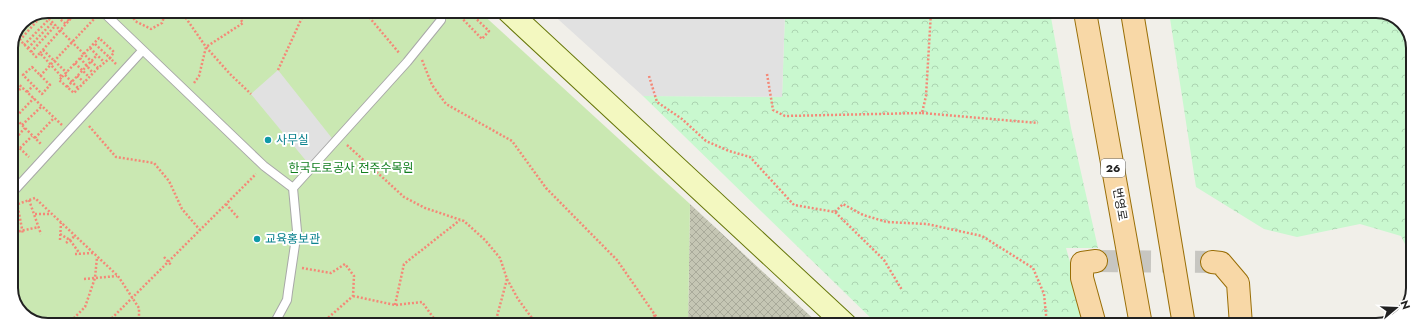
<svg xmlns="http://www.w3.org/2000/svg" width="1424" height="336" viewBox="0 0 1424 336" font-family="Jost,'Noto Sans KR',sans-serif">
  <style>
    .construction { fill: url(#construction-cross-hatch) }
    .park { fill: url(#park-crowns) }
    .garden { fill: #cae8b2 }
    .parking { fill: #e1e1e1 }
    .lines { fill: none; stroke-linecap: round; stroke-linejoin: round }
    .primary-tunnel { stroke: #c7c6c1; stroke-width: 22; stroke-dasharray: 22 11; stroke-linecap: butt }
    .lane-casing { stroke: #a8a8a8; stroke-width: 10 }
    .secondary-casing { stroke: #67770a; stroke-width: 24 }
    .primary-casing { stroke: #996e06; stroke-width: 24 }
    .path { stroke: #f48877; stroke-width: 2.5; stroke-dasharray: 2 2; stroke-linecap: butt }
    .lane { stroke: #fff; stroke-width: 8 }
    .secondary { stroke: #f3f8c0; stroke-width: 22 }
    .primary { stroke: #f8d8a7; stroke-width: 22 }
    .culture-dot { fill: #0f9aa8; stroke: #fff; stroke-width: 1.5 }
    .labels { text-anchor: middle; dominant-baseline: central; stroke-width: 4; stroke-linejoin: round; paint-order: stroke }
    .shield { fill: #fff; stroke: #646464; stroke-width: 1 }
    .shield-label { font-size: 11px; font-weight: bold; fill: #212121 }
    .culture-label { font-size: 12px; fill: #0d838f; stroke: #fff; text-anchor: start }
    .park-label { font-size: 12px; fill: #117e1e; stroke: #fff }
    .street-label { font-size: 12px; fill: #212121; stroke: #fff }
    .rim { fill: none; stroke: #212121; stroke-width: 2 }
  </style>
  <defs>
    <pattern id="construction-cross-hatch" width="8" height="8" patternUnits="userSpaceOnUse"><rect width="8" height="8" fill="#c5c6b4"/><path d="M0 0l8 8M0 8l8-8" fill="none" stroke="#a9aa9a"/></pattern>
    <pattern id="park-crowns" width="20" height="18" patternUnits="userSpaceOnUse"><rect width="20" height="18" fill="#c9f8cf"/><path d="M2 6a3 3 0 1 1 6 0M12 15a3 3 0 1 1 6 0" fill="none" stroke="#acd4b1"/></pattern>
  </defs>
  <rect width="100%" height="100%" fill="#f1efe9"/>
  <!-- construction -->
  <path class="construction" d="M690,204L820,325H688Z"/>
  <!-- park -->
  <path class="park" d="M785,11L1050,12L1071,128L1098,248H1066L1088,325H878L643,96L782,97Z
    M1169,12H1383L1404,23L1413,43L1412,258L1401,236L1360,224L1297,237L1264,229L1196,187Z"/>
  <!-- garden -->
  <path class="garden" d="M48,11H479L690,204L688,325L41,324L20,313L11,293V48L22,22Z"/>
  <!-- parking -->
  <path class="parking" d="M549,11H785L782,97L643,96Z
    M278,70L335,142L312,168L251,94Z"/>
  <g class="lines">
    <!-- primary-tunnel -->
    <path class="primary-tunnel" d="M1096,261L1212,262"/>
    <!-- lane casing -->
    <g class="lane-casing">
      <path id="lane" d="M102,11L264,166L293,188
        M11,194L142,51
        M274,324L287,300L288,292L297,231L293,188L407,62L441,20"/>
    </g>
    <!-- secondary casing -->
    <g class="secondary-casing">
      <path id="secondary" d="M508,11L846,325"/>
    </g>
    <!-- primary casing -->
    <g class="primary-casing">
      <path id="primary" d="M1085,12L1141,325
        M1132,12L1184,325
        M1212,262L1221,263L1238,283L1241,325
        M1095,325L1082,278V263L1096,261"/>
    </g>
    <!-- path -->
    <path class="path" d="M59,11L69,21
      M130,11L135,21L151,29L162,23L166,11
      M181,11L206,47L230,74L251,94
      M364,11L400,54
      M455,11L482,39L489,31L468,11
      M849,11H859
      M45,12L20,40L36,57L40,53L62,77L59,80L74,93L98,68L110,58L116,64
      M43,13L98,68
      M477,19L485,11
      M24,45L54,14L66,24
      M28,48L53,22
      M90,48L104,62
      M43,50L67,73
      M31,52L56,25
      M40,53L74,15L70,11
      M80,58L93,73
      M422,60L432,85L446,104L512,141L546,188L617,260L662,325
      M75,63L89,77
      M32,67L50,85L42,94L23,75Z
      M278,70L305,11
      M767,74L773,110L785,116L922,113L926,96L931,12
      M65,75L78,88
      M40,76L94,19
      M77,76L84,82
      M649,76L657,102L682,119L706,141L729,151L750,157L794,205L835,212L884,260L902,290
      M11,77L62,125
      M62,77L99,38L114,52L110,58L94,43
      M11,82L14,80
      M194,83L199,76L206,47L243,23L235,11
      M67,87L97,55
      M27,92L33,86
      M11,99L22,87
      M922,113L1038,123
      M11,114L42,145
      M11,122L34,98
      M22,125L42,106
      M89,126L116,157L154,163L169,181L182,209L200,230
      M35,138L54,118
      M11,140L29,157
      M13,141L25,128
      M347,145L404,197L425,208L464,221L485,240L500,258L507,279L495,324
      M20,148L32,136
      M29,200L41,234
      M17,203L23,234
      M18,204L35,198L118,276L139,308V324
      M226,204L239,219
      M835,212L843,204L863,215L887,222L927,224L982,236L1033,268L1044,294L1047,325
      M35,214H51
      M11,233L39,227
      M60,234L70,240L80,254
      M60,240L61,223
      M66,243L75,236
      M75,254L93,253
      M164,257L172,266
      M302,268L331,273L345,264L354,276L353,296L321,324
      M84,279L117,276
      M507,279L518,299L537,325
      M353,296L395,305L422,302L438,324
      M395,305L404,264L460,220
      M68,324L85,307L95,278L97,257
      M106,324L256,174
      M645,325L655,315"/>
    <!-- lane -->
    <use href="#lane" class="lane"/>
    <!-- secondary -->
    <use href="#secondary" class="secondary"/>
    <!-- primary -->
    <use href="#primary" class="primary"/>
  </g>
  <!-- markers -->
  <g class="culture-dot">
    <circle cx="268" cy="140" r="4"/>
    <circle cx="257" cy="239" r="4"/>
  </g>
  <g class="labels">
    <!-- shield labels -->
    <rect class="shield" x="1101" y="159" width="24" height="18" rx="3"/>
    <g class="shield-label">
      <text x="1113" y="168">26</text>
    </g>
    <!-- culture labels -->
    <g class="culture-label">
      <text x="276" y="140">사무실</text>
      <text x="265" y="239">교육홍보관</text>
    </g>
    <!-- park labels -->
    <g class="park-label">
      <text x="351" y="168">한국도로공사 전주수목원</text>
    </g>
    <!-- street labels -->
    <g class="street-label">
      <text transform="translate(1120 204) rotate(80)">번영로</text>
    </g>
  </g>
  <!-- crop -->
  <path d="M0 0H1424V336H0ZM48 18H1376A30 30 0 0 1 1406 48V288A30 30 0 0 1 1376 318H48A30 30 0 0 1 18 288V48A30 30 0 0 1 48 18Z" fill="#fff" fill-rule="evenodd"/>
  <path class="rim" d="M48 18H1376A30 30 0 0 1 1406 48V288A30 30 0 0 1 1376 318H48A30 30 0 0 1 18 288V48A30 30 0 0 1 48 18Z"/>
  <!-- north arrow -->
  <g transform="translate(1396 308) rotate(71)" stroke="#ffffff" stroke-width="3" paint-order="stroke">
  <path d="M0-3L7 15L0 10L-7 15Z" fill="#212121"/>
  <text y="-6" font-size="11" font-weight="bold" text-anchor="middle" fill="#212121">N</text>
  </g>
</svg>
